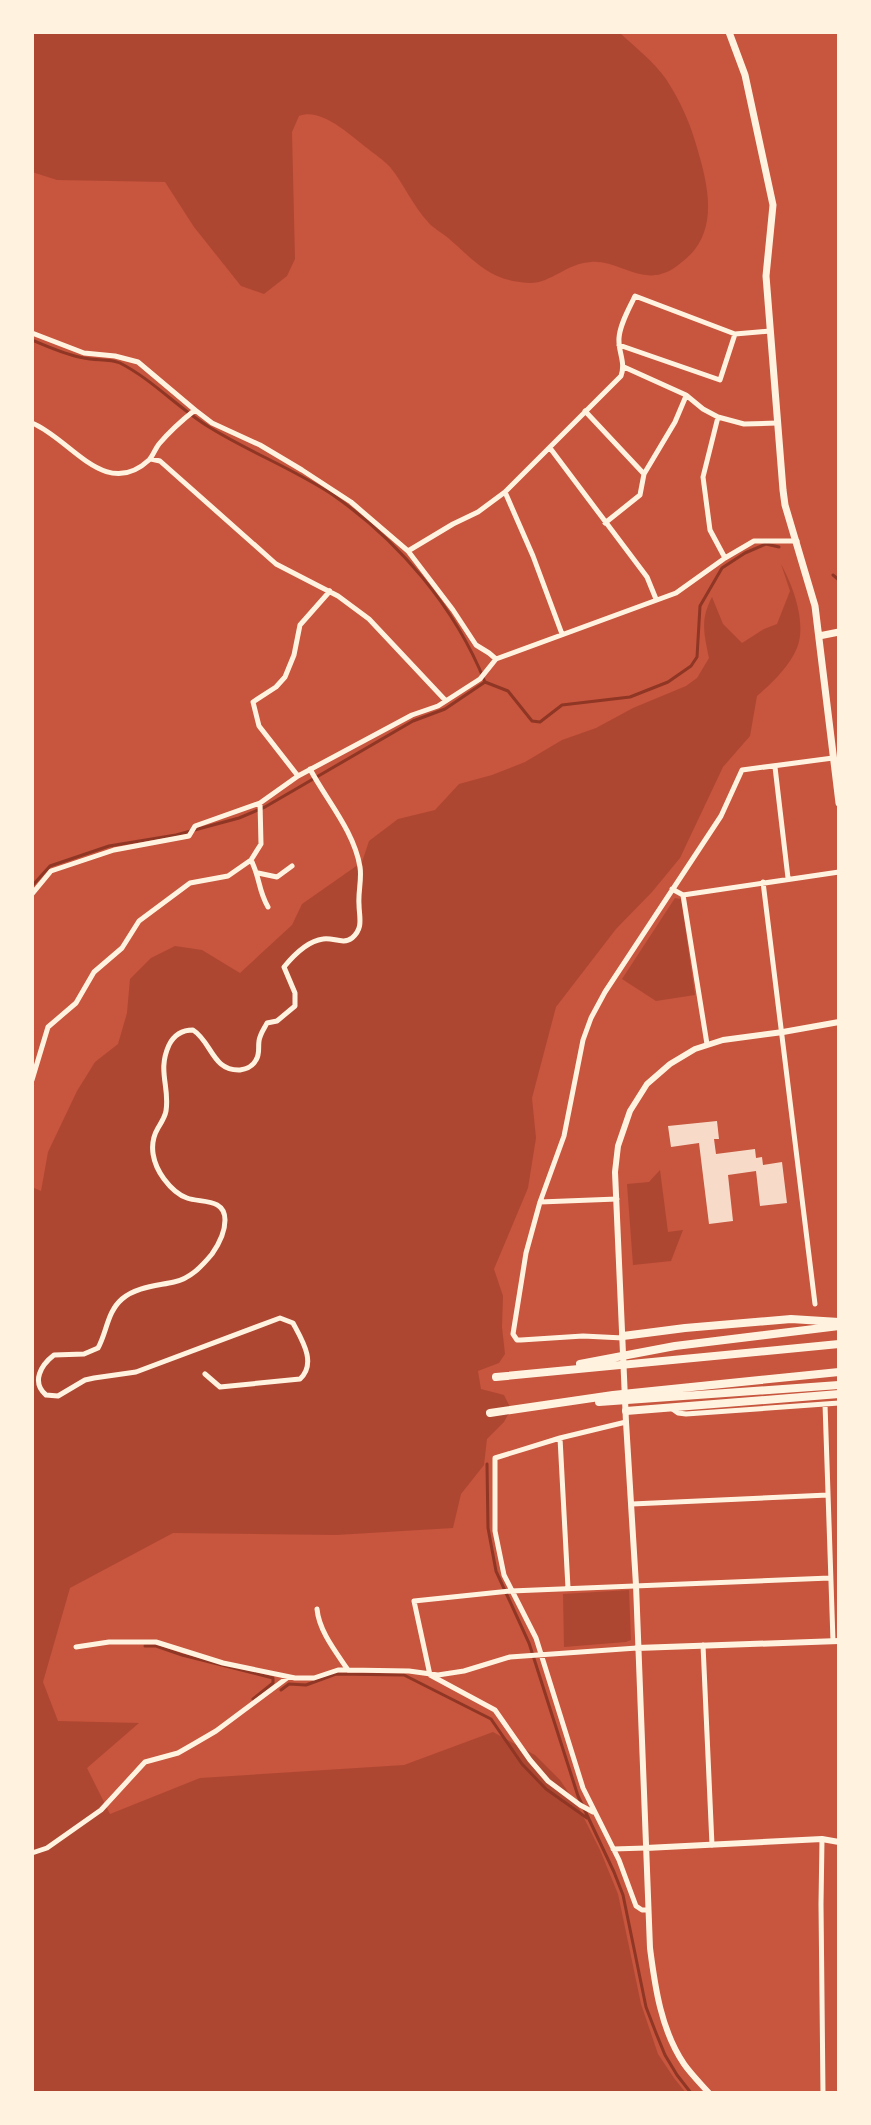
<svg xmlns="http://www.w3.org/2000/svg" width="871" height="2125" viewBox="0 0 871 2125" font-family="'Playfair Display',serif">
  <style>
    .green { fill: #ae4732 }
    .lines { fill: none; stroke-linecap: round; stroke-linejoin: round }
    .stream { stroke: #8f3625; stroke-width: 3 }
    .building { fill: #f7dbc8 }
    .minor { stroke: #fff3e0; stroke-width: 5 }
    .tertiary { stroke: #fff3e0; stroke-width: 6 }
    .secondary { stroke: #fff3e0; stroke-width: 7 }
    .trunk { stroke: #fff3e0; stroke-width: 8 }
  </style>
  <rect width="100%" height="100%" fill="#c8553d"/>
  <!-- green -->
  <path class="green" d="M32,32H619C635,47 654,62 666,79C681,102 691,125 698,151C709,189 719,234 682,262C676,267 669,272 661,274C637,281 615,260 591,262C567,263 550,284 529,283C489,281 475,261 447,237C441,232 433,228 428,222C413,206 404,184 390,167C384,160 374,154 367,148C350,135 321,107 299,116L292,132L295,259L287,276L264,294L241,286L194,227L165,182L57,180L32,172Z
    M781,564C793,586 807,623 797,648C789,667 772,683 757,696L750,736L723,767L680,858L652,892L616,929L556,1007L532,1098L536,1138L528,1188L494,1269L503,1296L502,1327L505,1354L499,1363L478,1371L481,1389L504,1395L511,1409L504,1422L487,1439L484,1465L461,1494L453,1528L336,1535L173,1533L70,1588L43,1682L58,1721L139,1723L87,1768L110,1814L200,1778L404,1765L493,1732L535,1755L560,1780L579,1808L600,1850L618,1894L641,2004L658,2054L674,2078L686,2093H32V1187L41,1191L48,1152L77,1091L95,1062L118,1044L127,1013L130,979L151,958L175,946L202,950L240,973L292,925L302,904L362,862L369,841L398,819L435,810L459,784L492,775L525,762L562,740L596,728L633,708L686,686L697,678L709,658C704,633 700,620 712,597L723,624L742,643L764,629L777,624L790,591Z
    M675,898L681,899L695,995L656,1001L622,979Z
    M660,1170L668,1232L683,1230L671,1261L633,1265L627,1184L649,1182Z
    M629,1590L631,1640L626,1642L564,1647L563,1594Z"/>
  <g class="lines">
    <!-- stream -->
    <path class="stream" d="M32,340C49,347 66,355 84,358C95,361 109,358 120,363C153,380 178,408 209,427C249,452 294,469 333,495C399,541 455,607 485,682L508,691L532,721L540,722L562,705L630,697L668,682L691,666L697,657L700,606L722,568L745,553L766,544L779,547
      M833,575L839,580
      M32,886L50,866L109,846L176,835L239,818L265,807L413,721L445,709L485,682
      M487,1464L488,1528L496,1571L529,1643L578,1796L614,1872L623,1895L646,2007L656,2033L665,2055L677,2075L691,2093
      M145,1646H156L182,1655L273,1678V1683L253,1699
      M281,1690L289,1684L306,1685L336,1674L404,1675L491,1719L522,1764L546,1789L587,1818"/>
  </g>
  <!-- building -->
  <path class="building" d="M717,1121L719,1139H714L716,1154L755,1149L756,1158L762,1157L763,1165L782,1162L787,1203L760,1206L756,1171L728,1175L733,1221L709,1224L699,1143L671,1147L668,1126Z"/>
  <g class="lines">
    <!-- minor -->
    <path class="minor" d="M32,333L84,353L115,356L138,362L195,410C181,421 170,431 159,444C155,449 153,456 149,460C105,501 70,438 32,423
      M619,345L720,380L735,334
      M624,367L686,395L703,409L718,417L744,424L777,423
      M195,410L212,423L260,445L302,470L351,502L408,551L453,610L476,645L489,653L496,659
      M585,411L644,474
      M718,417L703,477L710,530L725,558
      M550,448L647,577L656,599
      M151,459L160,461L276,564L338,596L369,619L446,701
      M605,523L640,495L644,474L675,422L686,396
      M408,551L453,524L478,512L505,492
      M562,634L533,556L505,492L621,376C626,362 618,352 619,338C620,324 629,309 635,296L735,334L770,331
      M775,767L788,878
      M298,776L259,726L253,702L276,687L285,677L294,655L300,625L330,591
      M251,860C260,877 258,890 268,907
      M258,873L277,877L292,866
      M763,882L815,1304
      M672,889L683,895L707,1044
      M32,894L51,871L114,850L189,836L195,826L260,803L298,776L412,715L438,706L480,679L496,659L676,593L725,558L754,541H797
      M683,895L839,872
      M32,1080L48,1027L76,1003L94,972L122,948L139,921L190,883L228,876L251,860L261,844L260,803
      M540,1202L617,1199
      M623,1338L583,1336L521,1340H517L513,1334L526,1253L540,1202L564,1136L583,1040L591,1018L605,992L721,816L742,770L833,758
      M205,1374L220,1387L300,1379C317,1363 302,1340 293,1323L280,1318L136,1372L94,1378L85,1380L58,1396L46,1395C31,1382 41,1365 54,1355L84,1354L98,1348C107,1332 107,1312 122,1299C136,1287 156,1286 174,1282C190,1279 202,1266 212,1254C219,1244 225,1231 225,1220C225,1198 201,1203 187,1198C178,1195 170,1187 164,1179C153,1164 148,1145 158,1128C161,1123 165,1117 166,1111C170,1087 157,1071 169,1045C174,1035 182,1030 193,1030C212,1042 212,1071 240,1070C247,1069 253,1066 256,1060C260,1054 258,1048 259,1041C260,1034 264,1029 267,1023L277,1021L295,1006V993L284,967C293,956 307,941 323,939C333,937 343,945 352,938C364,928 359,917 359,904C358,892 362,879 360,867C354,831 327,801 310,769
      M825,1404L833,1641
      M671,1408L678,1413L686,1414L839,1403
      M626,1422L560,1438L495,1458V1531L504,1575L536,1638L583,1788L619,1860L636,1906L642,1910H648
      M560,1438L568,1588
      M632,1504L828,1495
      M317,1609C319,1631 336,1652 348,1670
      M703,1645L712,1845
      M76,1647L109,1642H156L223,1663L295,1678H314L338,1670H348L409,1671L438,1675L464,1671L510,1657L637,1648
      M593,1812L580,1805L548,1781L530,1760L495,1710L430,1675L414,1601L511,1591L830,1578
      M822,1839L821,1904L823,2093
      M613,1849L646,1848
      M32,1853L47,1848L101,1810L145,1762L178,1753L192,1745L216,1731L287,1678"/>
    <!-- tertiary -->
    <path class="tertiary" d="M637,1648L839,1641
      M646,1848L822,1839L839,1842
      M709,2093C700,2083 691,2074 684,2064C661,2030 655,1987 650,1948L636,1585L626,1422L615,1172L618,1146L630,1111L647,1084L670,1064L695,1049L723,1040L783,1032L839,1022"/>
    <!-- secondary -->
    <path class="secondary" d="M729,32L745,75L773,205L766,276L783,490L785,505L815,606L839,803
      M819,636L839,632"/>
    <!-- trunk -->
    <path class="trunk" d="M623,1336L685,1328L791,1319L839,1322
      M580,1364L675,1346L839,1326
      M496,1377L839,1344
      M599,1402L839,1385
      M626,1411L839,1394
      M490,1413L613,1395L839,1372"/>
  </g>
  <!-- border -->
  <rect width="871" height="2125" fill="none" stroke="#fff3e0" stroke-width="68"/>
</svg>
